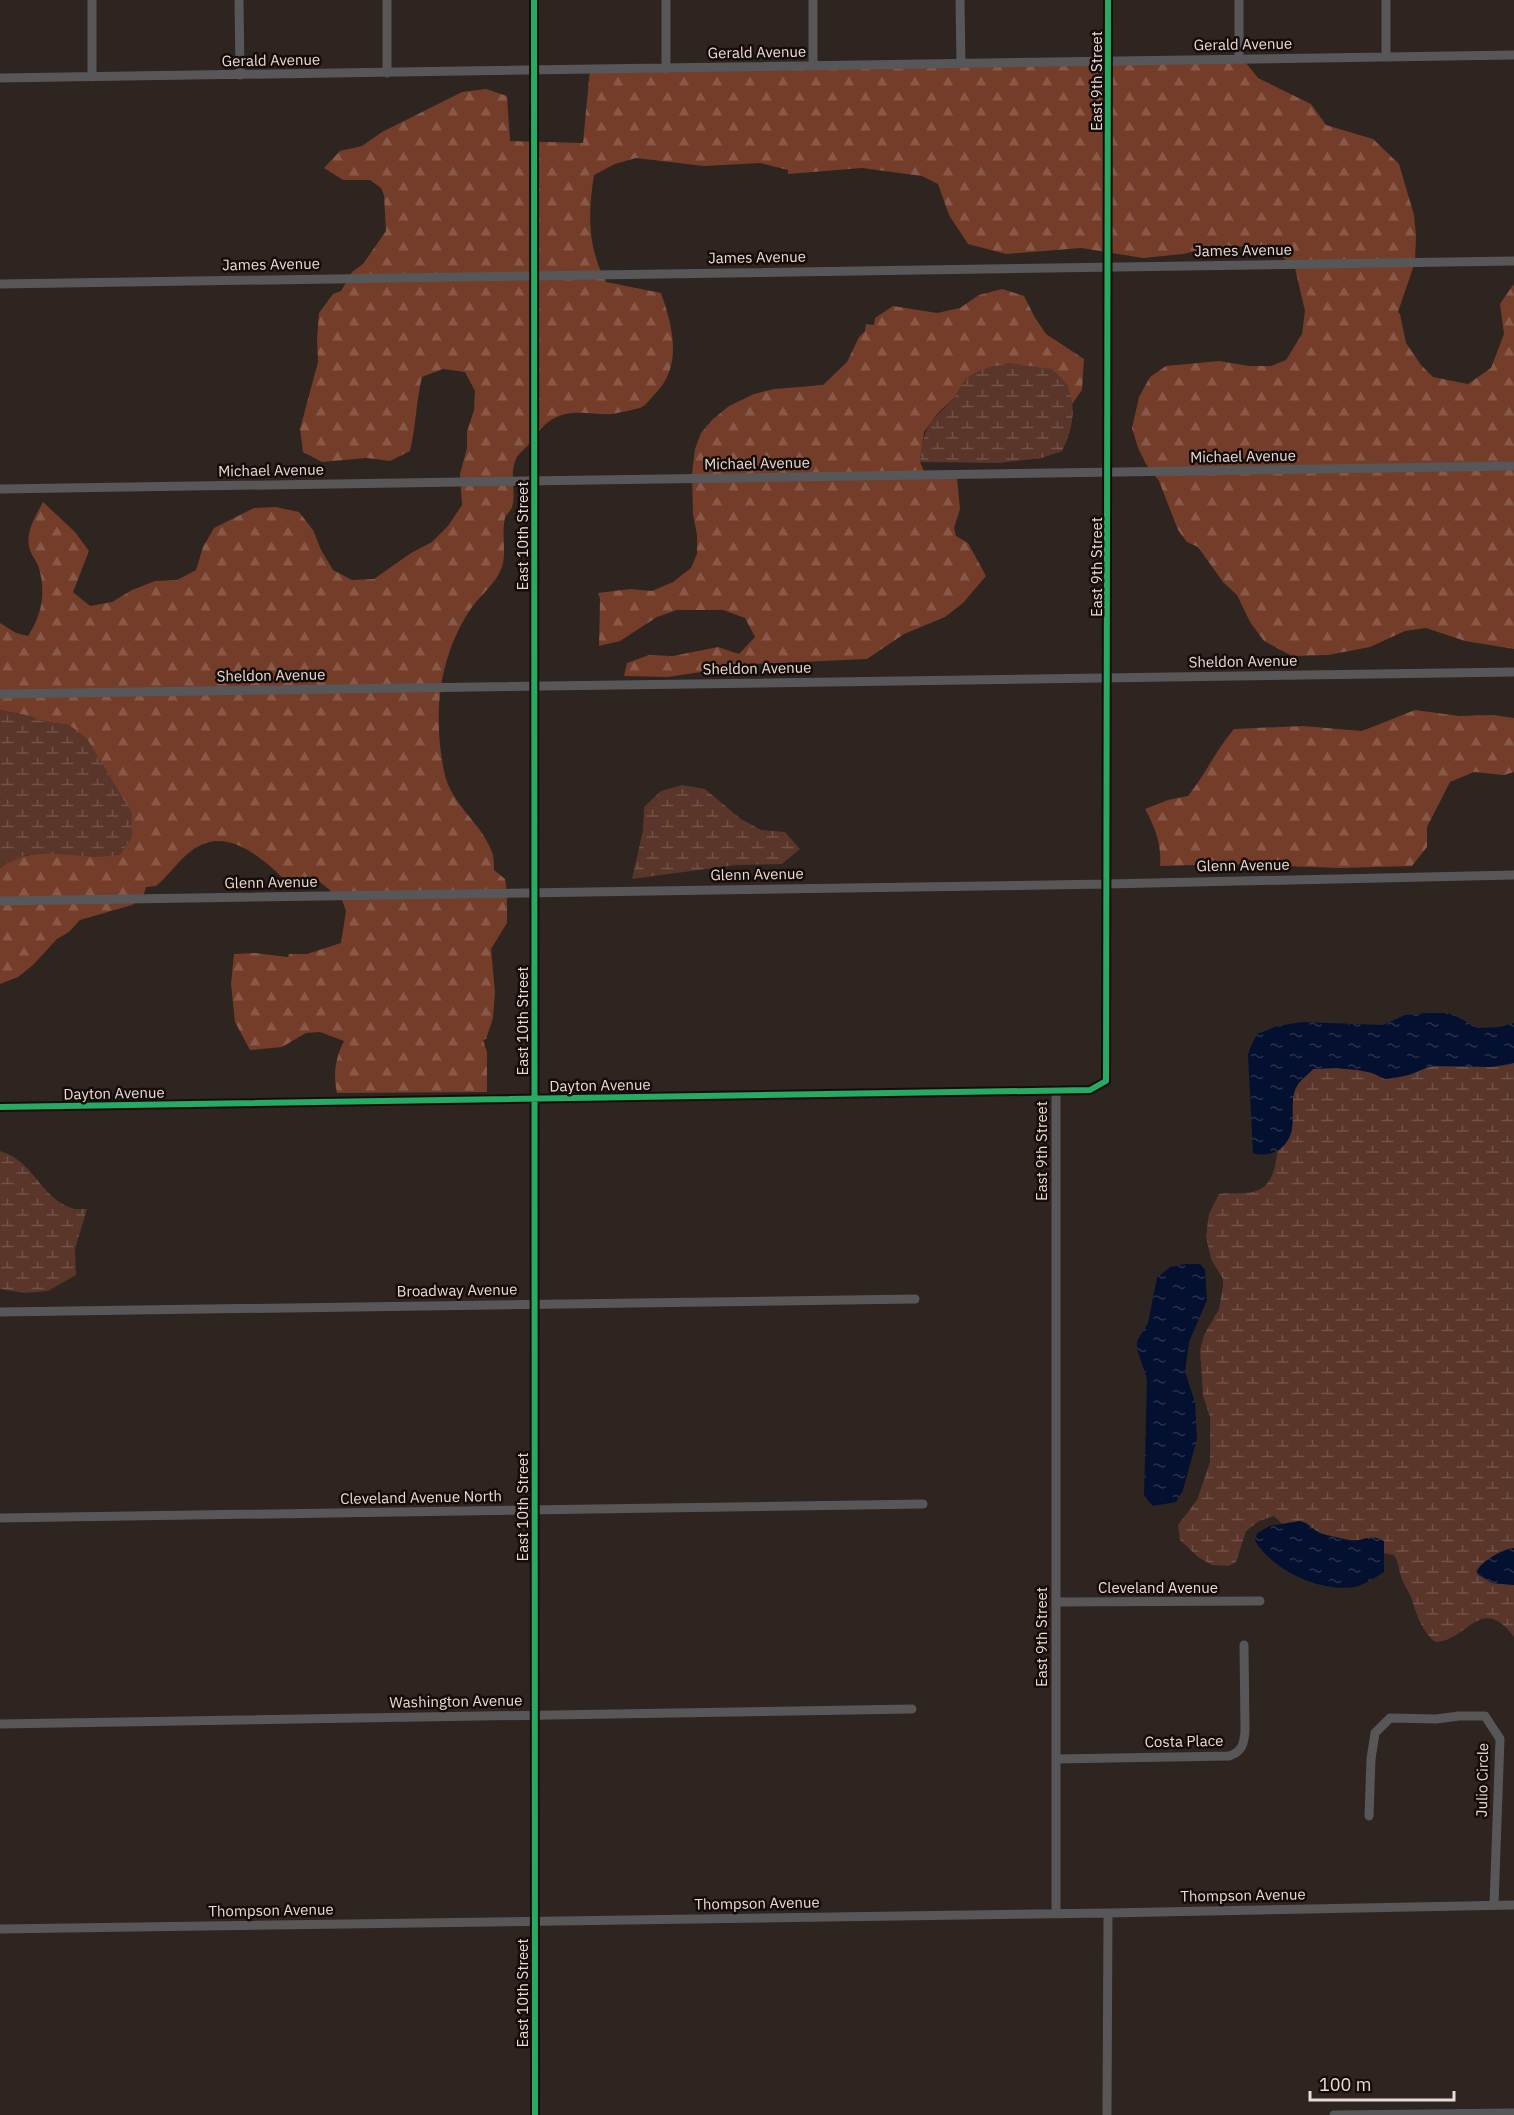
<svg xmlns="http://www.w3.org/2000/svg" width="1514" height="2115" viewBox="0 0 1514 2115" font-family="'IBM Plex Sans',sans-serif">
  <style>
    .forest { fill: url(#forest-firs) }
    .wetland { fill: url(#wetland-marsh) }
    .water { fill: url(#water-ripples) }
    .lines { fill: none; stroke-linecap: round; stroke-linejoin: round }
    .minor { stroke: #575658; stroke-width: 9 }
    .cycleway-casing { stroke: #160d0a; stroke-width: 10 }
    .cycleway { stroke: #26ab63; stroke-width: 6 }
    .labels { text-anchor: middle; dominant-baseline: central; stroke-width: 5; stroke-linejoin: round; paint-order: stroke }
    .street-label { font-size: 15px; fill: #e9dbd7; stroke: #160d0a }
  </style>
  <defs>
    <pattern id="forest-firs" width="22" height="20" patternUnits="userSpaceOnUse" patternTransform="scale(1.5)"><rect width="22" height="20" fill="#743d2a"/><path d="M5 1l3.5 6h-7zM16 11l3.5 6h-7z" fill="#885848"/></pattern>
    <pattern id="wetland-marsh" width="20" height="14" patternUnits="userSpaceOnUse" patternTransform="scale(1.5)"><rect width="20" height="14" fill="#59352a"/><path d="M1 5h8M5 5V1M11 12h8M15 12V8" fill="none" stroke="#715248"/></pattern>
    <pattern id="water-ripples" width="26" height="14" patternUnits="userSpaceOnUse" patternTransform="scale(1.5)"><rect width="26" height="14" fill="#04102f"/><path d="M2 4q2-2 4 0t4 0M15 11q2-2 4 0t4 0" fill="none" stroke="#29324c"/></pattern>
  </defs>
  <rect width="100%" height="100%" fill="#2e2420"/>
  <!-- forest -->
  <path class="forest" d="M1242,58L1258,78L1311,104L1326,125L1373,139L1399,164L1414,215L1416,236L1415,262L1398,312L1400,314L1406,343L1421,365L1433,377L1468,384L1491,368L1504,334L1500,304L1513,285L1514,286V649L1465,641L1426,628L1405,631L1370,647L1328,655L1292,656L1264,641L1250,622L1237,595L1223,582L1198,547L1187,542L1178,530L1159,481L1146,464L1138,448L1132,428L1139,397L1150,377L1166,366L1219,361L1249,366H1271L1286,360L1302,334L1305,311L1295,268L1284,258L1262,248L1250,246L1204,249L1183,254L1143,258L1081,248L1006,254L968,244L949,215L938,184L922,176L862,168L788,174V170L760,163L704,166L636,158L615,164L594,175C588,213 587,246 606,282L661,293C673,327 683,366 655,394C651,398 647,404 642,407C639,409 617,413 612,414C596,415 577,410 562,415C547,419 538,432 529,444C525,449 520,452 517,457C508,473 517,491 512,507C511,511 506,514 505,518C501,534 507,551 502,567C496,584 480,595 470,610C438,659 433,715 444,771C450,804 481,822 492,852C494,858 494,864 494,870L505,879L507,891V923L491,949L495,992L493,1018L486,1039L483,1040L487,1052V1092L337,1093C333,1074 335,1059 344,1041L320,1032L306,1033L282,1047L250,1050L235,1022L231,984L234,954L255,953L288,957L289,954H307L341,943L346,911L342,900L320,882H287C267,862 232,830 201,845C182,854 171,874 156,886L146,887L143,897L132,905L80,920L69,932L57,939L33,965L18,977L0,984V868C28,847 65,853 97,857L132,814L87,739L69,725L46,722L25,715L0,710V623L16,633L28,636C42,614 46,593 39,568C37,561 30,554 29,546C26,531 36,515 43,502L75,532L89,551L73,592L90,606L112,602L132,590L155,581L177,580L196,570L203,547L214,528L254,508L276,507L299,512L313,530L321,550L333,570L352,580L374,579L411,553L432,542L448,526L462,505L460,474L467,448V432L474,410L475,391L465,372L443,369L422,377C416,402 416,426 410,451L390,461L367,458L322,462L303,452L300,429L318,362L317,339L319,313L333,294L341,291L352,272L363,264L386,231L384,195L381,188L370,180H343L324,168L340,151L362,146L382,132L462,92L486,89L507,96L510,141L583,143L590,69Z
    M1002,289L1024,296L1034,316L1046,334L1084,359L1082,390L1072,404L1067,385L966,379L954,398L938,413L924,432L920,462L927,478H957L960,509L954,528L956,536L968,543L986,576L963,603L945,617L904,634L867,659L754,664L668,677L624,676L627,663L649,655L673,656L718,647L739,654L755,637L745,618L723,610H677L657,617L620,641L599,646L600,599L598,593L630,589L652,591L673,582L691,568L697,554V535L693,514L692,474L695,449L701,433L712,420L729,406L754,394L774,389L823,385L847,362L859,337L865,331L866,324L874,325L875,318L893,306L937,313L960,308L979,295Z
    M1415,710L1459,716L1493,715L1514,718V772L1504,775L1474,772L1450,782L1427,827V847L1412,866L1339,868L1226,864L1160,866C1162,845 1155,827 1145,809L1168,800L1188,796C1205,775 1216,750 1234,729L1303,726L1362,731Z"/>
  <!-- wetland -->
  <path class="wetland" d="M1008,363L1052,369C1057,374 1065,380 1068,387C1077,409 1072,431 1062,451L1042,458L999,463L920,462C924,425 928,425 953,399C958,394 960,385 965,380C976,369 994,366 1008,363Z
    M0,710L25,715L46,722L69,725L87,739L132,813V837L120,855C112,855 104,857 96,857C62,856 31,845 0,868Z
    M682,785L705,789L741,819L761,830L785,832L800,849L782,864L736,865L632,879L643,830L644,807L661,791Z
    M1514,1063V1548L1505,1550L1480,1566L1478,1575L1492,1583L1514,1585V1637C1481,1592 1467,1642 1435,1642C1422,1631 1417,1616 1412,1600C1410,1594 1406,1588 1403,1582C1399,1573 1399,1563 1394,1555L1384,1553V1541L1349,1540L1319,1533L1300,1521L1282,1524L1274,1516L1259,1521L1246,1531L1236,1562L1228,1566L1212,1565L1198,1557L1180,1540L1178,1525L1197,1500L1210,1462V1417L1203,1396L1200,1350L1204,1335L1219,1309L1223,1286V1279L1211,1259L1206,1236L1209,1214L1219,1194C1243,1191 1265,1200 1274,1170C1276,1163 1276,1157 1278,1151C1302,1133 1286,1108 1296,1087C1299,1081 1308,1074 1313,1069C1326,1067 1361,1069 1373,1073C1377,1075 1381,1079 1386,1079C1399,1080 1418,1069 1430,1067C1458,1061 1487,1072 1514,1063Z
    M0,1151C34,1161 40,1196 69,1207C74,1210 81,1209 87,1209L75,1249L76,1275L48,1291L24,1293L0,1289Z"/>
  <!-- water -->
  <path class="water" d="M1428,1013H1450L1478,1028L1500,1027L1514,1023V1063L1491,1067L1431,1066L1409,1075L1386,1079L1372,1073L1358,1070L1335,1068L1313,1069C1309,1074 1300,1080 1297,1086C1290,1096 1294,1117 1292,1129C1289,1147 1271,1159 1253,1153L1248,1055L1250,1048L1257,1034L1278,1026L1301,1022L1383,1025L1405,1015Z
    M1185,1264H1200L1205,1270L1207,1300L1189,1342L1185,1372L1195,1402L1197,1439L1183,1490L1176,1502L1153,1506L1144,1496L1147,1379L1137,1349V1341L1148,1323L1157,1278L1170,1267Z
    M1300,1521C1309,1523 1312,1529 1320,1533C1324,1535 1343,1539 1348,1540C1362,1543 1369,1532 1384,1541V1572C1376,1577 1364,1585 1355,1587C1319,1592 1274,1571 1255,1541L1257,1533L1270,1526Z
    M1514,1548V1585L1492,1583L1476,1572C1483,1560 1501,1550 1514,1548Z"/>
  <g class="lines">
    <!-- minor -->
    <path class="minor" d="M239,0L240,75
      M387,0V73
      M534,0L535,2115
      M666,0V69
      M960,0L961,64
      M1386,57V0
      M1239,59V0
      M813,66V0
      M92,77V0
      M0,78L1514,55
      M0,284L1514,261
      M0,489L1514,466
      M0,694L1514,672
      M0,901L1108,884L1514,875
      M1056,1090V1913
      M0,1107L1090,1090L1106,1081L1108,0
      M0,1312L915,1299
      M0,1518L923,1504
      M1056,1602L1260,1601
      M0,1724L912,1709
      M1056,1759L1229,1756C1242,1752 1244,1744 1245,1731L1244,1645
      M1369,1816L1371,1759L1375,1733L1390,1718L1436,1719L1459,1716H1485L1500,1739L1494,1905
      M0,1929L1108,1913L1514,1905
      M1107,2115L1108,1913
      M1334,2115L1514,2113"/>
    <!-- cycleway casing -->
    <g class="cycleway-casing">
      <path id="cycleway" d="M534,0L535,2115
        M0,1107L1090,1090L1106,1081L1108,0"/>
    </g>
    <!-- cycleway -->
    <use href="#cycleway" class="cycleway"/>
  </g>
  <g class="labels">
    <!-- street labels -->
    <g class="street-label">
      <text transform="translate(1243 44) rotate(-1)">Gerald Avenue</text>
      <text transform="translate(757 52) rotate(-1)">Gerald Avenue</text>
      <text transform="translate(271 60) rotate(-1)">Gerald Avenue</text>
      <text transform="translate(1096 81) rotate(-90)">East 9th Street</text>
      <text transform="translate(1243 250) rotate(-1)">James Avenue</text>
      <text transform="translate(757 257) rotate(-1)">James Avenue</text>
      <text transform="translate(271 264) rotate(-1)">James Avenue</text>
      <text transform="translate(1243 456) rotate(-1)">Michael Avenue</text>
      <text transform="translate(757 463) rotate(-1)">Michael Avenue</text>
      <text transform="translate(271 470) rotate(-1)">Michael Avenue</text>
      <text transform="translate(522 536) rotate(-90)">East 10th Street</text>
      <text transform="translate(1096 567) rotate(-90)">East 9th Street</text>
      <text transform="translate(1243 661) rotate(-1)">Sheldon Avenue</text>
      <text transform="translate(757 668) rotate(-1)">Sheldon Avenue</text>
      <text transform="translate(271 675) rotate(-1)">Sheldon Avenue</text>
      <text transform="translate(1243 865) rotate(-1)">Glenn Avenue</text>
      <text transform="translate(757 874) rotate(-1)">Glenn Avenue</text>
      <text transform="translate(271 882) rotate(-1)">Glenn Avenue</text>
      <text transform="translate(522 1021) rotate(-90)">East 10th Street</text>
      <text transform="translate(600 1085) rotate(-1)">Dayton Avenue</text>
      <text transform="translate(114 1093) rotate(-1)">Dayton Avenue</text>
      <text transform="translate(1041 1151) rotate(-90)">East 9th Street</text>
      <text transform="translate(457 1290) rotate(-1)">Broadway Avenue</text>
      <text transform="translate(421 1497) rotate(-1)">Cleveland Avenue North</text>
      <text transform="translate(522 1507) rotate(-90)">East 10th Street</text>
      <text x="1158" y="1587">Cleveland Avenue</text>
      <text transform="translate(1041 1637) rotate(-90)">East 9th Street</text>
      <text transform="translate(456 1701) rotate(-1)">Washington Avenue</text>
      <text transform="translate(1184 1741) rotate(-1)">Costa Place</text>
      <text transform="translate(1482 1780) rotate(-89)">Julio Circle</text>
      <text transform="translate(1243 1895) rotate(-1)">Thompson Avenue</text>
      <text transform="translate(757 1903) rotate(-1)">Thompson Avenue</text>
      <text transform="translate(271 1910) rotate(-1)">Thompson Avenue</text>
      <text transform="translate(522 1993) rotate(-90)">East 10th Street</text>
    </g>
  </g>
  <!-- scale -->
  <path d="M1310 2091v9h144v-9" fill="none" stroke="#e9dbd7" stroke-width="3"/>
  <text x="1319" y="2091" font-size="18" fill="#e9dbd7" stroke="#160d0a" stroke-width="4.5" paint-order="stroke">100 m</text>
</svg>
